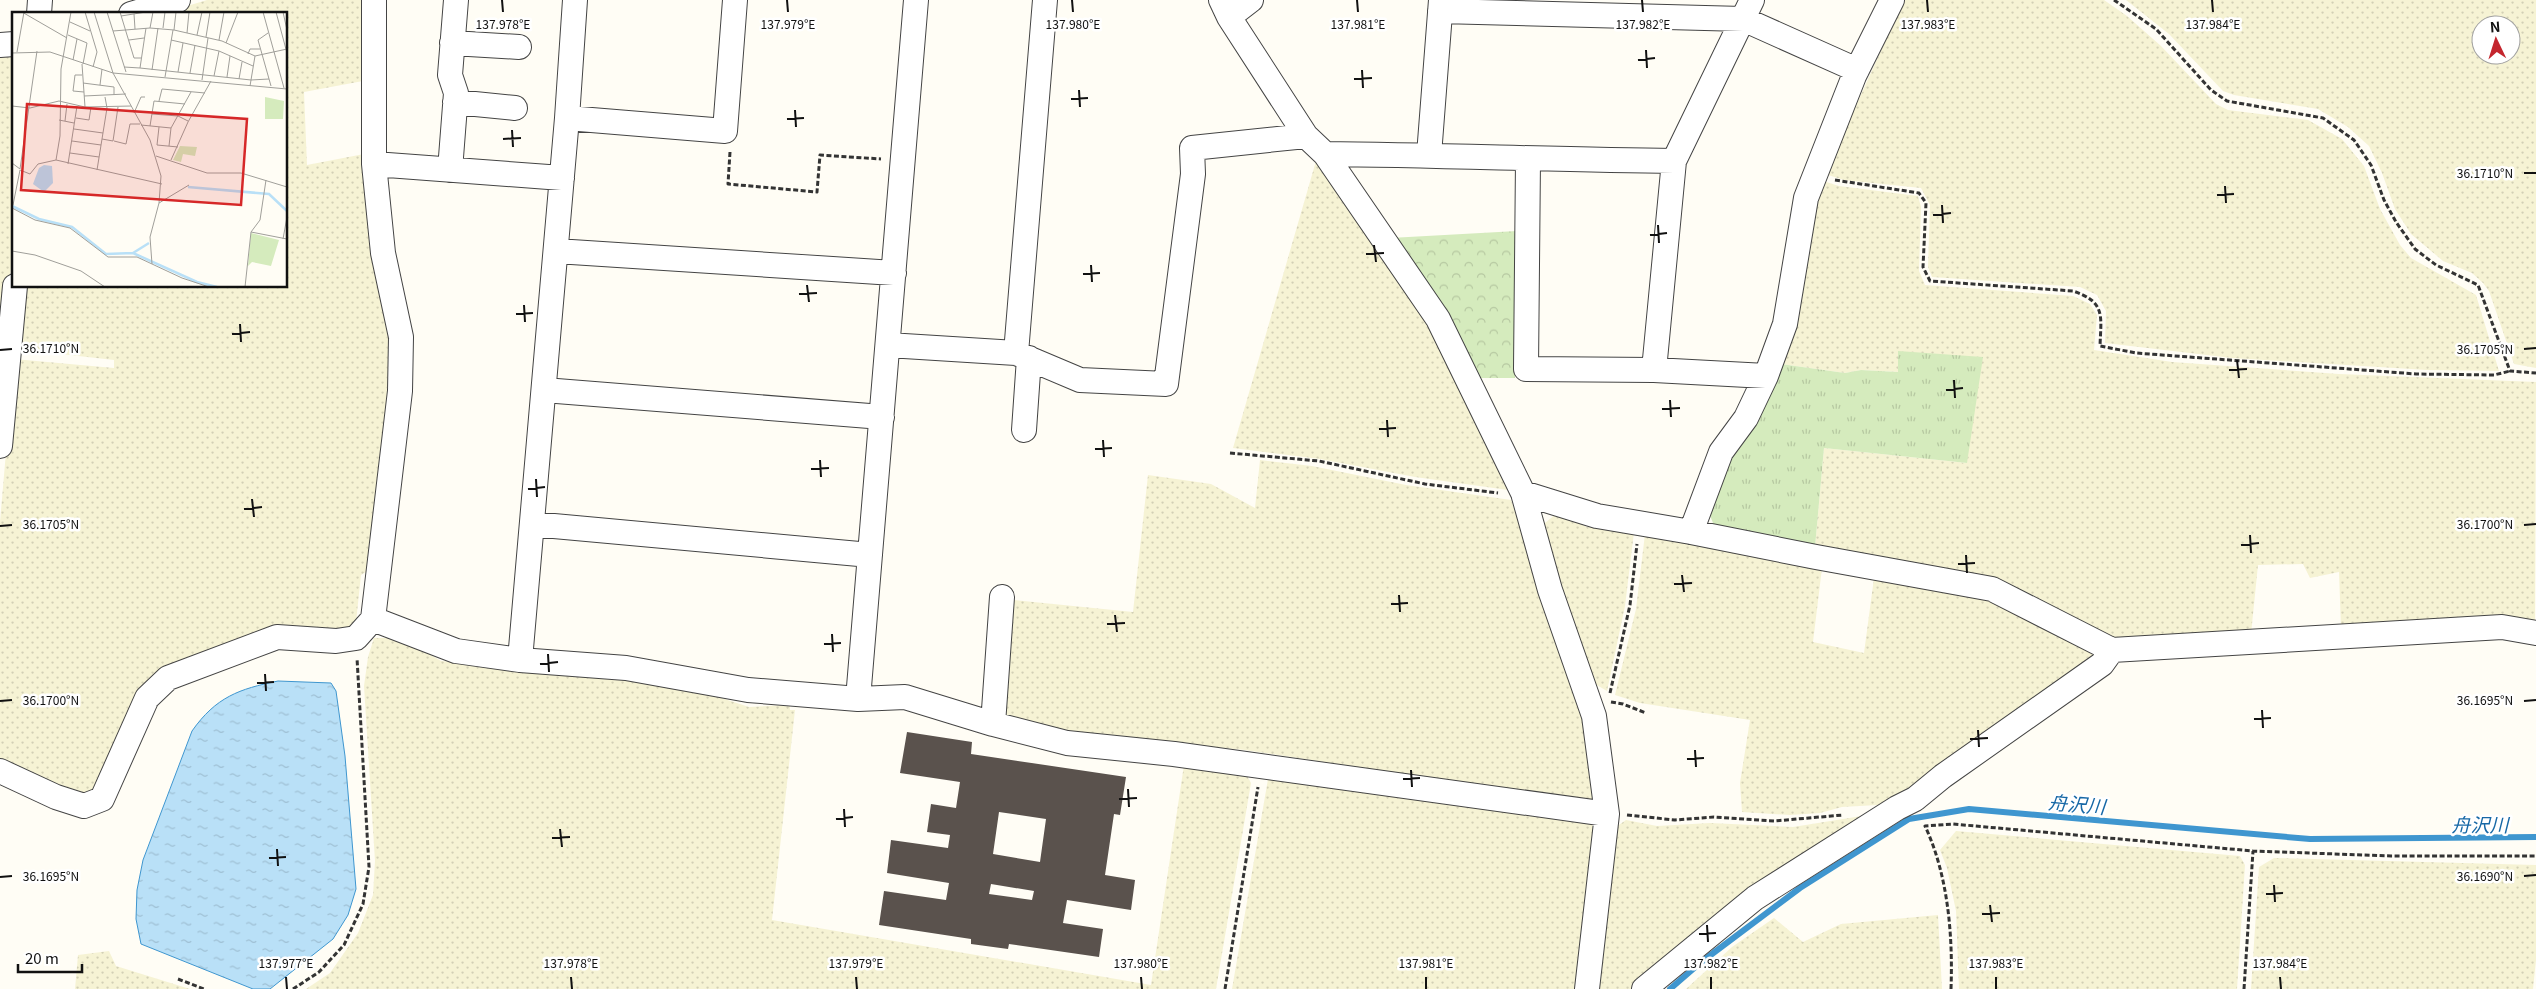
<svg xmlns="http://www.w3.org/2000/svg" width="2536" height="989" viewBox="0 0 2536 989" font-family="Georgia,'Noto Sans JP',serif">
  <style>
    .farmland { fill: url(#farmland-dots); fill-rule: evenodd }
    .grass { fill: url(#grass-tufts) }
    .park { fill: url(#park-crowns) }
    .water { fill: url(#water-ripples); stroke: #3f96cf }
    .lines { fill: none; stroke-linecap: round; stroke-linejoin: round }
    .stream { stroke: #3f96cf; stroke-width: 6 }
    .building { fill: #5a524d; fill-rule: evenodd }
    .minor-casing { stroke: #444; stroke-width: 26 }
    .path { stroke: #333; stroke-width: 3; stroke-dasharray: 5 2.5; stroke-linecap: butt }
    .minor { stroke: #fff; stroke-width: 24 }
    .ticks { fill: none; stroke: #111; stroke-width: 2 }
    .labels { text-anchor: middle; dominant-baseline: central; stroke-width: 5; stroke-linejoin: round; paint-order: stroke }
    .water-label { font-size: 19px; font-style: italic; fill: #1768a6; stroke: #fff }
    .inset-river { fill: none; stroke: #b9e0f7; stroke-width: 2.5 }
    .inset-road { fill: none; stroke: #a09f9a; stroke-width: 1 }
    .view { fill: #d62828; fill-opacity: 0.15; stroke: #d62828; stroke-width: 2.5 }
    .inset-edge { fill: none; stroke: #111; stroke-width: 2.5 }
    .ticks-label { font-size: 12px; text-anchor: middle; fill: #111; stroke: #fff; stroke-width: 5; stroke-linejoin: round; paint-order: stroke }
  </style>
  <defs>
    <pattern id="farmland-dots" width="8" height="8" patternUnits="userSpaceOnUse" patternTransform="scale(1.25)"><rect width="8" height="8" fill="#f6f3d4"/><path d="M2 2h.1M6 6h.1" fill="none" stroke="#d2cfb5" stroke-width="1.8" stroke-linecap="round"/></pattern>
    <pattern id="grass-tufts" width="24" height="20" patternUnits="userSpaceOnUse" patternTransform="scale(1.25)"><rect width="24" height="20" fill="#d5ebbd"/><path d="M3 7l-1-3M5 7V3M7 7l1-3M15 17l-1-3M17 17v-4M19 17l1-3" fill="none" stroke="#b6c8a1"/></pattern>
    <pattern id="park-crowns" width="20" height="18" patternUnits="userSpaceOnUse" patternTransform="scale(1.25)"><rect width="20" height="18" fill="#d5ebbd"/><path d="M2 6a3 3 0 1 1 6 0M12 15a3 3 0 1 1 6 0" fill="none" stroke="#b6c8a1"/></pattern>
    <pattern id="water-ripples" width="26" height="14" patternUnits="userSpaceOnUse" patternTransform="scale(1.25)"><rect width="26" height="14" fill="#b9e0f7"/><path d="M2 4q2-2 4 0t4 0M15 11q2-2 4 0t4 0" fill="none" stroke="#9ebfd3"/></pattern>
  </defs>
  <rect width="100%" height="100%" fill="#fffdf5"/>
  <!-- farmland -->
  <path class="farmland" d="M207,0H361L363,81L304,92L307,165L364,154L390,326V377L369,570L361,575L356,622L343,632L165,674L98,790L73,797L0,763V522L14,359L114,368V360L16,349L22,286H286V14H161Z
    M1904,0H2104L2127,16L2161,46L2216,104L2228,110L2308,120L2342,139L2364,166L2380,209L2400,245L2411,258L2476,295L2499,371L2427,370L2232,358L2105,343L2106,311L2097,295L2080,287L1932,277L1928,267L1930,205L1921,188L1844,180L1825,174Z
    M2126,0H2536V368L2514,364L2489,291L2483,283L2472,273L2443,261L2411,234L2395,209L2382,173L2369,146L2348,127L2318,109L2234,95L2223,91L2169,34ZM2481,25H2511V55H2481Z
    M14,53V235L0,384V56Z
    M1316,161L1435,327L1508,490L1415,477L1320,459L1233,448Z
    M1820,180L1839,186L1918,196L1921,207L1919,271L1925,285L2073,296L2090,304L2097,315L2094,350L2172,362L2339,374L2536,382L2535,621L2341,628L2339,572L2310,578L2303,564L2258,565L2251,634L2121,640L2096,634L2034,596L1997,581L1815,547L1824,448L1967,463L1898,351L1899,372L1861,370L1845,373L1781,364Z
    M1260,460L1312,466L1406,485L1511,500L1577,690L1587,730L1595,796L1590,802L1245,750L1068,733L1003,716L1014,600L1133,612L1148,475L1211,484L1255,508Z
    M1557,513L1587,527L1634,532L1625,606L1607,691L1595,684L1539,528Z
    M1645,534L1822,568L1813,642L1864,653L1874,578L1978,596L2027,616L2098,657L1895,804L1842,807L1820,813L1790,815L1742,812L1740,783L1750,720L1640,703L1615,695L1636,609Z
    M374,638H402L441,661L620,677L697,690L749,707L790,705V710H795L772,920L1151,985L1184,765L1244,770L1251,783L1216,989H306L330,973L358,933L373,895L375,861L364,686L368,657Z
    M1268,779L1590,823L1593,826L1576,989H1232Z
    M1868,815L1673,956L1632,989H1598L1616,827L1626,820L1657,826L1710,823L1793,827Z
    M1956,831L2240,856L2245,865L2237,989H1959L1956,911L1947,868L1940,850Z
    M2274,858L2536,865V960L2533,989H2251L2259,867Z
    M1938,915L1942,989H1686L1732,947L1774,918L1803,942L1841,924Z
    M109,951L116,966L190,989H75L78,955Z"/>
  <!-- grass -->
  <path class="grass" d="M1898,351L1983,357L1967,463L1824,448L1815,547L1715,528L1709,513L1728,462L1781,364L1845,373L1861,370L1898,372Z"/>
  <!-- park -->
  <path class="park" d="M1517,231L1515,378H1474L1390,238Z"/>
  <!-- water -->
  <path class="water" d="M278,681L331,683L336,691L345,756L356,889L348,915L333,939L270,989H253L141,944L136,919L137,890L143,860L192,731C216,697 239,689 278,681Z"/>
  <g class="lines">
    <!-- stream -->
    <path class="stream" d="M1670,989L1700,963L1800,888L1909,819L1969,809L2310,839L2536,837"/>
  </g>
  <!-- building -->
  <path class="building" d="M907,732L972,742L971,754L1126,777L1120,815L1114,814L1105,875L1135,880L1131,910L1067,900L1063,923L1103,929L1099,957L1009,944L1008,949L971,944V939L879,925L884,891L946,900L949,883L887,873L891,840L948,848L950,835L927,832L931,804L956,808L960,782L900,773ZM999,812L1046,819L1040,862L993,854ZM991,884L1034,891L1032,900L989,894Z"/>
  <g class="lines">
    <!-- minor casing -->
    <g class="minor-casing">
      <path id="minor" d="M1221,0L1229,17L1306,136L1325,154L1438,319L1523,493L1550,590L1594,716L1607,814L1587,989
        M1440,11L1743,19L1857,70
        M39,14L40,0
        M131,14L178,0
        M1229,17L1251,0
        M452,43L519,47
        M0,45L14,44
        M455,102L515,108
        M567,118L725,131L735,0
        M1325,154C1441,155 1558,160 1674,161
        M1429,155L1441,0
        M1528,160L1526,369L1654,370L1766,376
        M374,164L562,178
        M450,170L456,93L450,75L456,0
        M556,251L894,273
        M888,345L1016,353L1045,0
        M1016,353L1080,380L1166,384L1193,174L1192,148L1306,136
        M1654,370L1674,161L1752,0
        M544,390L882,417
        M1024,430L1029,358
        M0,446L15,286
        M1523,493L1597,516L1691,532L1816,557L1992,589L2112,650L2502,627L2536,633
        M532,524L870,555
        M1691,532L1721,452L1746,418L1766,376L1785,324L1806,198L1854,76L1892,0
        M373,619L456,651L520,660L626,668L748,690L858,699L905,697L993,724L1067,743L1174,754L1607,814
        M520,660L567,118L575,0
        M858,699L916,0
        M993,724L1002,597
        M0,771L56,797L84,806L102,799L147,698L168,678L277,637L336,641L356,638L373,619L400,391L401,337L383,253L374,164V0
        M1644,989L1755,898L1897,808L1915,799L1943,776L2102,664L2112,650"/>
    </g>
    <!-- path -->
    <path class="path" d="M2114,0L2156,29L2211,90L2227,101L2323,118L2354,140L2371,165L2384,200L2396,222L2415,249L2436,265L2478,285L2510,371L2536,373
      M730,152L728,184L817,192L820,155L881,159
      M1835,180L1919,193L1926,203L1923,267L1930,281L2073,291C2106,302 2101,316 2100,346L2136,353L2416,374L2494,375L2510,371
      M1230,453L1319,461L1425,484L1498,493
      M1610,693L1630,605L1637,544
      M1611,702L1623,704L1646,713
      M1627,815L1675,820L1714,817L1774,821L1843,815
      M178,979L204,989
      M293,989L319,972L344,945L363,904L369,867L357,658
      M1225,989L1258,787
      M1951,989C1953,935 1948,875 1925,826L1953,824L2253,851L2391,856H2536
      M2244,989L2253,851"/>
    <!-- minor -->
    <use href="#minor" class="minor"/>
  </g>
  <!-- ticks -->
  <path class="ticks" d="M502,0L503,12M787,0L788,12M1072,0L1073,12M1357,0L1358,12M1642,0L1643,12M1927,0L1928,12M2212,0L2213,12M1646,50L1647,68M1638,60L1655,58M1362,70L1363,88M1354,79L1372,78M1079,90L1080,107M1071,99L1088,98M795,110L796,127M787,119L804,118M512,130L513,147M503,139L521,138M2524,173H2536M2225,186L2226,203M2217,195L2234,194M1942,205L1943,223M1933,215L1951,213M1658,225L1659,243M1650,235L1667,233M1374,245L1376,262M1366,254L1384,253M1091,265L1092,282M1083,274L1100,273M807,285L809,302M799,294L817,293M524,305L525,322M516,314L533,313M240,324L241,342M232,334L250,332M2524,349L2536,348M0,350L12,349M2237,360L2239,378M2229,370L2247,369M1954,380L1955,398M1946,390L1963,388M1670,400L1671,417M1662,409L1680,408M1387,420L1388,437M1379,429L1396,428M1103,440L1104,457M1095,449L1112,448M820,460L821,477M811,469L829,468M536,479L537,497M528,489L545,487M252,499L254,517M244,509L262,507M2524,525L2536,524M0,526L12,525M2250,535L2251,553M2241,545L2259,543M1966,555L1967,573M1958,564L1975,563M1682,575L1684,592M1674,584L1692,583M1399,595L1400,612M1391,604L1408,603M1115,615L1117,632M1107,624L1125,623M832,634L833,652M824,644L841,643M548,654L549,672M540,664L558,662M265,674L266,691M257,683L274,682M0,701L12,700M2524,701L2536,700M2262,710L2263,728M2254,719L2271,718M1978,730L1979,747M1970,739L1988,738M1695,750L1696,767M1687,759L1704,758M1411,770L1412,787M1403,779L1420,778M1128,789L1129,807M1119,799L1137,798M844,809L845,827M836,819L853,817M560,829L562,847M552,838L570,837M277,849L278,866M269,858L286,857M2524,876L2536,875M0,877L12,876M2274,885L2275,902M2266,894L2283,893M1990,905L1992,922M1982,914L2000,913M1707,925L1708,942M1699,934L1716,933M286,977L287,989M571,977L572,989M856,977L857,989M1141,977L1142,989M1426,977V989M1711,977V989M1996,977V989M2280,977L2281,989"/>
  <g class="labels">
    <!-- water labels -->
    <g class="water-label">
      <text transform="translate(2077 803) rotate(5)">舟沢川</text>
      <text x="2480" y="823">舟沢川</text>
    </g>
  </g>
  <!-- overview -->
  <g transform="translate(12 12)">
    <rect width="275" height="275" fill="#fffdf5"/>
    <path d="M253,85L272,89L271,107H253ZM168,134L185,135L183,144L171,142L169,150L161,148Z" fill="#d5ebbd"/>
    <path d="M239,221L267,228L259,254L240,250L236,254Z" fill="#d5ebbd"/>
    <path d="M32,153L40,154L41,171L32,180L21,172L27,156Z" fill="#b9e0f7"/>
    <path class="inset-river" d="M176,175L257,182L275,199M0,194L27,207L60,215L94,242L121,241L185,270L205,275M121,241L137,231"/>
    <path class="inset-road" d="M10,0L55,26M73,0L85,40L81,55M82,0L101,61L138,128L149,164L147,191L138,225L140,252M95,0L114,60M108,0L122,46H129M251,0L272,76M264,0L275,41M271,0L275,18M122,2L123,17M109,4L134,0M58,10L78,19M134,16L128,56L239,68L257,67M138,16L141,0M151,16L153,0M162,18L164,0M101,19L138,16L162,18L210,29L243,44L275,37M175,21L177,0M256,21L246,28L259,74M56,23L75,31L71,52M185,23L190,0M194,25L198,0M117,28L132,26M159,28L207,39L241,54M207,28L212,0M214,31L226,0M5,40L12,0M0,41L38,40L101,61L275,77M236,42L238,37H248M61,48L65,27M70,52L73,95M112,55L128,56M140,58L146,16M166,60L171,31M178,61L183,33M70,63H63L61,79L72,80M202,64L207,39M153,65L161,18M215,65L218,44M227,67L230,50M190,68L196,26M71,71L102,75V83M88,73L90,57M238,74L243,44M72,84L114,82M147,89L150,77L193,81M0,94L18,96L47,89L73,95L119,94M122,101L129,85H133M140,102L166,104L176,109M64,106L77,108L79,95M47,108L62,111M53,109L55,92M129,113L159,116M138,114L142,89L173,92M147,115L145,133L166,135M62,117L91,121M90,127L101,129L106,95M60,129L89,133M102,129L114,132L118,112H128M157,134L159,116L179,80M58,141L87,145M144,144L195,161H229L275,175M44,148L150,172M159,148L176,110L199,69M0,151L8,157L25,39M56,152L65,94M85,158L95,96L93,85M147,191L177,173M1,193L8,158L18,162L26,152L44,148L48,124L49,57L59,0M0,196L23,208L58,216L96,245H125L170,266L197,275M239,220L275,227M271,227L275,205M0,239L23,243L69,259L93,275M233,275L239,220L248,208L254,168"/>
    <path class="view" d="M15,92L235,107L229,193L9,178Z"/>
    <rect width="275" height="275" class="inset-edge"/>
  </g>
  <g class="ticks-label">
    <text x="503" y="29">137.978°E</text>
    <text x="788" y="29">137.979°E</text>
    <text x="1073" y="29">137.980°E</text>
    <text x="1358" y="29">137.981°E</text>
    <text x="1643" y="29">137.982°E</text>
    <text x="1928" y="29">137.983°E</text>
    <text x="2213" y="29">137.984°E</text>
    <text x="2485" y="178">36.1710°N</text>
    <text x="51" y="353">36.1710°N</text>
    <text x="2485" y="354">36.1705°N</text>
    <text x="51" y="529">36.1705°N</text>
    <text x="2485" y="529">36.1700°N</text>
    <text x="51" y="705">36.1700°N</text>
    <text x="2485" y="705">36.1695°N</text>
    <text x="51" y="881">36.1695°N</text>
    <text x="2485" y="881">36.1690°N</text>
    <text x="286" y="968">137.977°E</text>
    <text x="571" y="968">137.978°E</text>
    <text x="856" y="968">137.979°E</text>
    <text x="1141" y="968">137.980°E</text>
    <text x="1426" y="968">137.981°E</text>
    <text x="1711" y="968">137.982°E</text>
    <text x="1996" y="968">137.983°E</text>
    <text x="2280" y="968">137.984°E</text>
  </g>
  <!-- north arrow -->
  <g transform="translate(2496 40) rotate(356)"><circle r="24" fill="#ffffff" stroke="#a0a0a0"/>
  <path d="M0-4L9 19L0 12L-9 19Z" fill="#c4262e"/>
  <text y="-8" font-size="14" font-weight="bold" text-anchor="middle" fill="#111111">N</text>
  </g>
  <!-- scale -->
  <path d="M18 964v8h64v-8" fill="none" stroke="#111111" stroke-width="2.5"/>
  <text x="25" y="964" font-size="15" fill="#111111" stroke="#ffffff" stroke-width="4" paint-order="stroke">20 m</text>
</svg>
